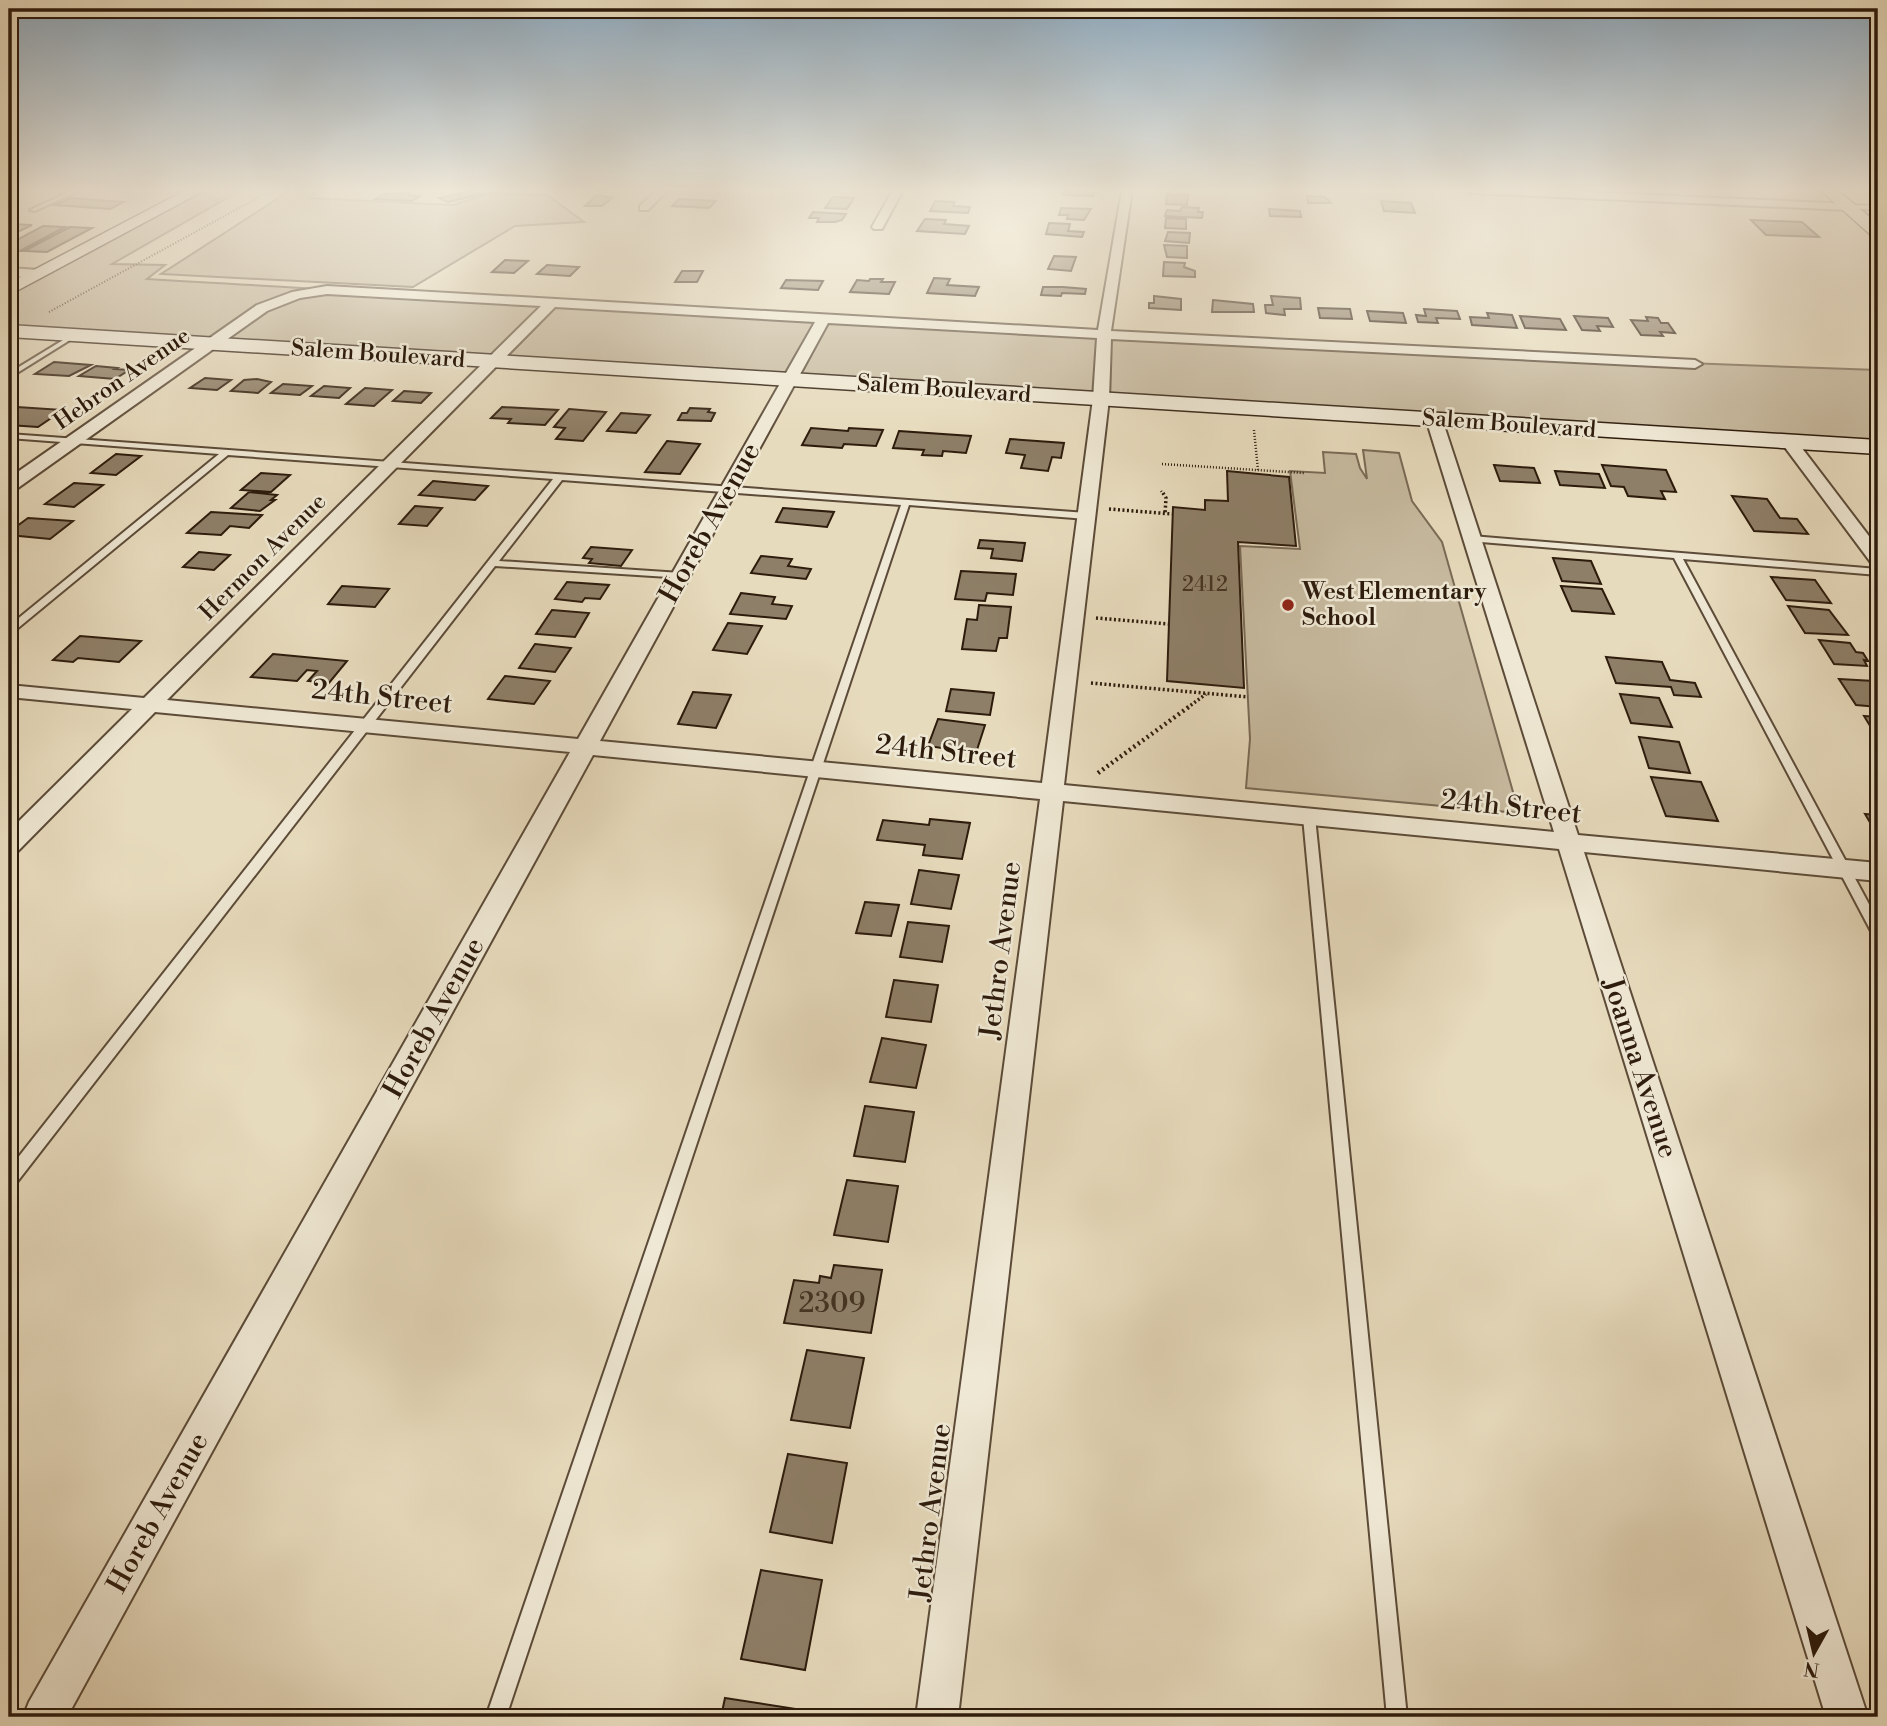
<svg xmlns="http://www.w3.org/2000/svg" width="1887" height="1726" viewBox="0 0 1887 1726" font-family="'Libre Bodoni',serif">
  <style>
    .green { fill: #c7ba9f; stroke: #7a6a56; stroke-width: 2 }
    .building { fill: #8e7f68; stroke: #2d1b0c; stroke-width: 2 }
    .lines { fill: none; stroke-linecap: round; stroke-linejoin: round }
    .lane-casing { stroke: #5c4b38; stroke-width: 4 }
    .street-casing { stroke: #5c4b38; stroke-width: 4 }
    .secondary-casing { stroke: #2d1b0c; stroke-width: 3 }
    .path-far3 { stroke: #2d1b0c; stroke-width: 2; stroke-dasharray: 1 2; stroke-linecap: butt }
    .path-far2 { stroke: #2d1b0c; stroke-width: 2.5; stroke-dasharray: 1 2; stroke-linecap: butt }
    .path-far1 { stroke: #2d1b0c; stroke-width: 3.5; stroke-dasharray: 2 2.5; stroke-linecap: butt }
    .path { stroke: #2d1b0c; stroke-width: 4.5; stroke-dasharray: 2 3.5; stroke-linecap: butt }
    .lane { fill: #efe8d4; fill-rule: evenodd }
    .street { fill: #efe8d4; fill-rule: evenodd }
    .secondary { fill: #efe8d4; fill-rule: evenodd }
    .poi-dot { fill: #8f2418; stroke: #efe8d4; stroke-width: 2.5 }
    .labels { text-anchor: middle; dominant-baseline: central; stroke-width: 5; stroke-linejoin: round; paint-order: stroke }
    .far-number-label { font-size: 21px; fill: #453423 }
    .far-street-label { font-size: 23px; fill: #2d1b0c; stroke: #efe8d4 }
    .far-poi-label { font-size: 23px; font-weight: bold; fill: #2d1b0c; stroke: #efe8d4; text-anchor: start }
    .street-label { font-size: 28px; fill: #2d1b0c; stroke: #efe8d4 }
    .near-number-label { font-size: 28px; fill: #453423 }
  </style>
  <rect width="100%" height="100%" fill="#e7dbbd"/>
  <filter id="stains"><feTurbulence type="fractalNoise" baseFrequency=".00286" numOctaves="4"/><feColorMatrix values="0 0 0 0 .2 0 0 0 0 .09 0 0 0 0 .02 0 0 0 .5 -.17"/></filter>
  <radialGradient id="worn" r=".72"><stop offset=".6" stop-color="#630" stop-opacity="0"/><stop offset="1" stop-color="#630" stop-opacity=".3"/></radialGradient>
  <!-- green -->
  <path class="green" d="M197,190H241L112,264L165,265L147,279C724,312 1301,351 1878,370V447L9,331V272L39,274Z
    M291,190H318L309,198L453,205L490,193L547,195L584,222L515,226L413,287L161,274Z
    M1363,450L1399,453L1412,501L1442,542L1519,813L1246,788L1250,739L1240,546L1300,549L1290,471L1325,473L1323,452L1356,454L1360,468L1367,479Z"/>
  <!-- building -->
  <path class="building" d="M473,190L482,194L448,202L439,198Z
    M1065,190H1094L1093,196L1063,195Z
    M397,193L411,194L408,195L420,196L412,201L375,199L384,194Z
    M1167,194L1188,195L1187,205L1166,204Z
    M597,195L612,198L602,206H585Z
    M1307,196L1325,197L1331,203H1308Z
    M833,197L854,198L847,209L825,208Z
    M70,198L124,202L110,209L55,205Z
    M679,199L716,201L709,208L672,206Z
    M935,201L955,202L953,206L970,207L968,213L930,211Z
    M1381,201L1411,203L1415,213L1384,211Z
    M1182,207L1199,208L1198,212H1203L1202,218L1165,216L1167,210L1180,211Z
    M1061,208L1091,209L1084,220L1067,219L1068,215H1059Z
    M1269,209L1300,211L1301,217L1270,216Z
    M813,212L846,214L842,220L835,222H817L819,218H809Z
    M1166,218L1186,219V229L1165,228Z
    M925,219L946,220L944,224L969,226L965,234L917,231Z
    M1751,220L1802,222L1819,237L1766,235Z
    M1049,223L1070,224L1068,231L1084,232L1082,237L1046,234Z
    M9,225L11,224L32,225L9,236Z
    M43,226L65,227L20,251L9,250V244Z
    M70,227L92,228L47,252L24,251Z
    M1168,232L1190,233L1189,243L1165,241Z
    M1164,245L1187,246V258L1167,257Z
    M1054,256L1076,257L1071,271L1048,269Z
    M505,260L528,261L514,273L492,272Z
    M1164,262L1185,263L1184,267L1195,271V277L1163,276Z
    M547,265L579,267L570,276L537,274Z
    M682,271H703L697,282H675Z
    M934,278L950,279L947,285L979,287L975,296L927,293Z
    M870,279H883L881,282H895L889,294L850,292L857,280L869,281Z
    M786,280L823,281L818,290L781,288Z
    M1043,287H1063L1086,289L1085,294L1062,293L1061,296L1041,295Z
    M1154,296L1181,299V310L1149,308V303H1154Z
    M1271,296L1300,298L1301,309H1284L1285,315L1266,313L1265,305H1273Z
    M1213,300L1253,304L1254,312H1212Z
    M1318,308L1350,309L1352,319L1320,318Z
    M1424,309L1457,311L1460,319L1436,318L1438,323L1418,322L1416,315L1426,316Z
    M1367,311L1403,313L1406,323L1370,321Z
    M1487,313L1512,315L1517,328L1472,325L1470,317L1489,318Z
    M1520,316L1560,319L1566,330L1525,328Z
    M1574,316L1608,318L1613,327L1597,326L1600,331L1582,330Z
    M1646,317L1658,318L1661,323H1668L1675,333L1660,332L1663,336L1641,335L1631,320L1648,321Z
    M54,362L91,365L69,376L35,374Z
    M96,366L117,368L115,369L129,370L115,379L79,376Z
    M205,378L231,380L217,390L190,388Z
    M257,379L271,382L258,393L231,391L244,380Z
    M283,384L312,386L300,395L271,393Z
    M324,386L350,388L339,398L311,396Z
    M365,388L392,390L374,406L346,404Z
    M404,391L431,393L421,403L393,401Z
    M17,407L63,410L38,427L9,425V412Z
    M502,407L558,410L545,425L508,423L511,419L491,418Z
    M690,408L710,409L708,412L715,413L711,421L678,420L682,413H687Z
    M569,409L606,412L583,441L556,439L565,428L554,427Z
    M621,413L650,415L636,433L607,431Z
    M811,428L848,431L849,428L883,430L876,446L844,444L842,448L802,445Z
    M899,431L971,436L966,453L943,451L942,456L922,455L924,450L893,448Z
    M1010,439L1064,443L1061,458L1052,457L1048,471L1021,468L1025,455L1006,453Z
    M667,441L700,444L680,474L645,472Z
    M116,454L141,456L116,475L91,473Z
    M1494,465L1534,468L1540,483L1500,481Z
    M1602,465L1666,470L1676,492L1661,491L1665,499L1628,496L1624,487L1611,486Z
    M1227,471L1289,477L1296,546L1238,542L1244,688L1167,681L1173,507L1205,510V500L1228,501Z
    M1555,471L1599,474L1605,488L1560,485Z
    M261,473L290,475L271,492L241,490Z
    M433,481L488,486L475,500L419,495Z
    M74,483L103,485L74,507L45,504Z
    M249,492L277,495L271,500H275L260,511L231,508Z
    M1732,496L1767,499L1780,518L1797,519L1808,534L1754,531Z
    M415,506L442,508L427,526L399,524Z
    M783,508L834,512L827,527L776,522Z
    M211,512L262,515L249,528L230,526L221,535L187,533Z
    M28,518L73,521L50,539L9,535V532Z
    M980,540L1025,543L1022,561L991,558L993,549L978,548Z
    M591,547L632,550L621,566L589,563L592,559L583,558Z
    M199,552L230,555L214,570L183,567Z
    M761,556L792,559L788,566L811,569L806,579L751,573Z
    M1553,558L1591,561L1601,584L1562,581Z
    M961,571L1016,574L1013,595L987,593L985,601L955,599Z
    M1771,577L1815,580L1831,603L1786,600Z
    M567,582L609,585L600,599L585,598L582,602L555,599Z
    M342,586L389,589L375,607L328,604Z
    M1561,586L1602,589L1614,614L1572,611Z
    M741,593L775,597L772,604L792,606L786,619L730,614Z
    M979,605L1011,607L1007,638H999L996,651L962,649L967,619L977,620Z
    M1788,606L1829,610L1848,635L1805,633Z
    M552,610L589,613L575,637L536,634Z
    M728,623L762,626L747,654L713,650Z
    M80,636L141,641L119,662L78,658L73,662L53,660Z
    M1819,640L1850,643L1856,652L1863,653L1868,661L1864,660L1867,666L1834,664Z
    M535,644L571,648L555,672L519,668Z
    M273,654L347,661L329,683L308,681L317,671L307,670L297,681L251,677Z
    M1606,657L1662,662L1670,680L1695,683L1701,697L1674,695L1671,687L1616,683Z
    M505,676L550,681L534,704L488,699Z
    M1839,679L1874,681L1878,687V707L1856,705Z
    M951,689L994,693L990,715L946,711Z
    M693,692L731,695L716,728L678,724Z
    M1620,694L1659,698L1672,727L1631,723Z
    M1864,716L1878,717V739Z
    M938,719L985,725L976,753L928,746Z
    M1639,737L1679,742L1690,773L1649,768Z
    M1651,777L1701,782L1718,821L1666,816Z
    M1865,814L1878,815V836Z
    M930,819L970,823L962,859L923,855L925,845L877,840L883,820L929,825Z
    M919,870L959,875L951,909L911,904Z
    M865,902L899,905L891,936L856,933Z
    M908,922L949,926L942,962L900,957Z
    M894,980L938,985L931,1022L886,1017Z
    M882,1038L926,1045L916,1088L870,1082Z
    M865,1106L914,1112L905,1162L854,1156Z
    M847,1180L898,1186L888,1242L834,1235Z
    M834,1265L882,1270L871,1333L784,1323L794,1280L819,1283L820,1276L831,1278Z
    M807,1350L864,1358L850,1428L791,1420Z
    M788,1454L847,1463L832,1543L770,1532Z
    M761,1570L822,1580L805,1670L741,1659Z
    M725,1698L796,1709L794,1717H721Z"/>
  <g class="lines">
    <!-- lane casing -->
    <g class="lane-casing">
      <path id="lane" d="M73,190H80L35,211L30,210Z
        M1849,205L1878,206V210L1847,208Z
        M73,334L78,335L9,378V373Z
        M9,434L1087,513L1091,516L1087,519L909,505L506,1717H486L901,505L562,480L499,561L681,573L684,574V578L495,566L14,1186L9,1188V1169L553,479L228,455L12,633L9,634V626L219,454L9,438Z
        M1472,536L1878,569V575L1683,559L1878,921V938L1873,936L1872,933L1674,558L1469,541L1468,539Z
        M1309,813L1315,817L1407,1717H1387L1303,817Z"/>
    </g>
    <!-- street casing -->
    <g class="street-casing">
      <path id="street" d="M657,190H668L648,210H640V206Z
        M893,190H903L882,229H874L872,227Z
        M1122,190H1132L1111,331L1695,360L1702,364L1695,368L1111,339L1109,399L1064,785L1554,832L1426,419L1434,414L1442,419L1578,835L1878,863V881L1584,852L1868,1717H1826L1559,849L1063,801L958,1717H916L1040,799L593,755L67,1717H23L29,1702L570,752L155,712L18,851L9,853V831L132,709L9,697V685L144,698L541,306L327,294L300,298L267,311L15,490L9,491V478L257,305L292,292L327,286L1098,330ZM555,307L815,322L578,739L167,700ZM828,323L1097,338L1093,399L1042,783L600,741Z
        M1465,190H1540L1849,204L1855,207L1849,210L1470,193Z
        M9,268L39,270L45,274L39,278L9,276Z
        M1789,437L1795,439L1878,548V565L1872,564L1781,442Z"/>
    </g>
    <!-- secondary casing -->
    <g class="secondary-casing">
      <path id="secondary" d="M186,190H205L9,295V283Z
        M1820,190H1837L1878,224V237L1872,236Z
        M9,325L1878,440V454L9,337Z"/>
    </g>
    <!-- path-far3 -->
    <path class="path-far3" d="M214,201L236,190
      M49,312L272,190"/>
    <!-- path-far2 -->
    <path class="path-far2" d="M1254,430L1258,470
      M1162,464L1304,473
      M1161,491L1164,495"/>
    <!-- path-far1 -->
    <path class="path-far1" d="M1163,493L1166,498L1165,514
      M1109,509L1172,514
      M1096,618L1169,624
      M1091,683L1248,697
      M1187,708L1206,694"/>
    <!-- path -->
    <path class="path" d="M1098,773L1190,706"/>
    <!-- lane -->
    <use href="#lane" class="lane"/>
    <!-- street -->
    <use href="#street" class="street"/>
    <!-- secondary -->
    <use href="#secondary" class="secondary"/>
  </g>
  <!-- sky -->
  <linearGradient id="sky" x2="0" y2="1"><stop stop-color="#8eaabf"/><stop offset="0.44" stop-color="#f4efe1"/><stop offset="1" stop-color="#f4efe1" stop-opacity="0"/></linearGradient>
  <rect width="1887" height="432" fill="url(#sky)"/>
  <!-- markers -->
  <circle class="poi-dot" cx="1288" cy="605" r="7"/>
  <g class="labels">
    <!-- far-number labels -->
    <g class="far-number-label">
      <text x="1205" y="585">2412</text>
    </g>
    <!-- far-street labels -->
    <g class="far-street-label">
      <text transform="translate(378 354) rotate(4)">Salem Boulevard</text>
      <text transform="translate(122 379) rotate(-35)">Hebron Avenue</text>
      <text transform="translate(944 389) rotate(4)">Salem Boulevard</text>
      <text transform="translate(1509 424) rotate(4)">Salem Boulevard</text>
      <text transform="translate(263 557) rotate(-45)">Hermon Avenue</text>
    </g>
    <!-- far-poi labels -->
    <g class="far-poi-label">
      <text x="1302" y="592">West Elementary<tspan x="1302" dy="26">School</tspan></text>
    </g>
    <!-- street labels -->
    <g class="street-label">
      <text transform="translate(710 523) rotate(-61)">Horeb Avenue</text>
      <text transform="translate(382 697) rotate(6)">24th Street</text>
      <text transform="translate(946 752) rotate(6)">24th Street</text>
      <text transform="translate(1511 807) rotate(6)">24th Street</text>
      <text transform="translate(1001 950) rotate(-83)">Jethro Avenue</text>
      <text transform="translate(434 1018) rotate(-61)">Horeb Avenue</text>
      <text transform="translate(1640 1068) rotate(72)">Joanna Avenue</text>
      <text transform="translate(931 1512) rotate(-83)">Jethro Avenue</text>
      <text transform="translate(158 1513) rotate(-61)">Horeb Avenue</text>
    </g>
    <!-- near-number labels -->
    <g class="near-number-label">
      <text x="832" y="1303">2309</text>
    </g>
  </g>
  <!-- margin -->
  <rect width="1887" height="1726" fill="none" stroke="#e7dbbd" stroke-width="35"/>
  <rect x="10" y="10" width="1866" height="1705" fill="none" stroke="#2d1b0c" stroke-width="3.5"/>
  <rect x="18" y="18" width="1852" height="1691" fill="none" stroke="#2d1b0c" stroke-width="2"/>
  <!-- north arrow -->
  <g transform="translate(1814 1653) rotate(188)" stroke="#efe8d4" stroke-width="5" paint-order="stroke">
  <path d="M0-5L12 26L0 18L-12 26Z" fill="#2d1b0c"/>
  <text y="-10" font-size="19" font-weight="bold" text-anchor="middle" fill="#2d1b0c">N</text>
  </g>
  <rect width="100%" height="100%" filter="url(#stains)"/>
  <rect width="100%" height="100%" fill="url(#worn)"/>
</svg>
